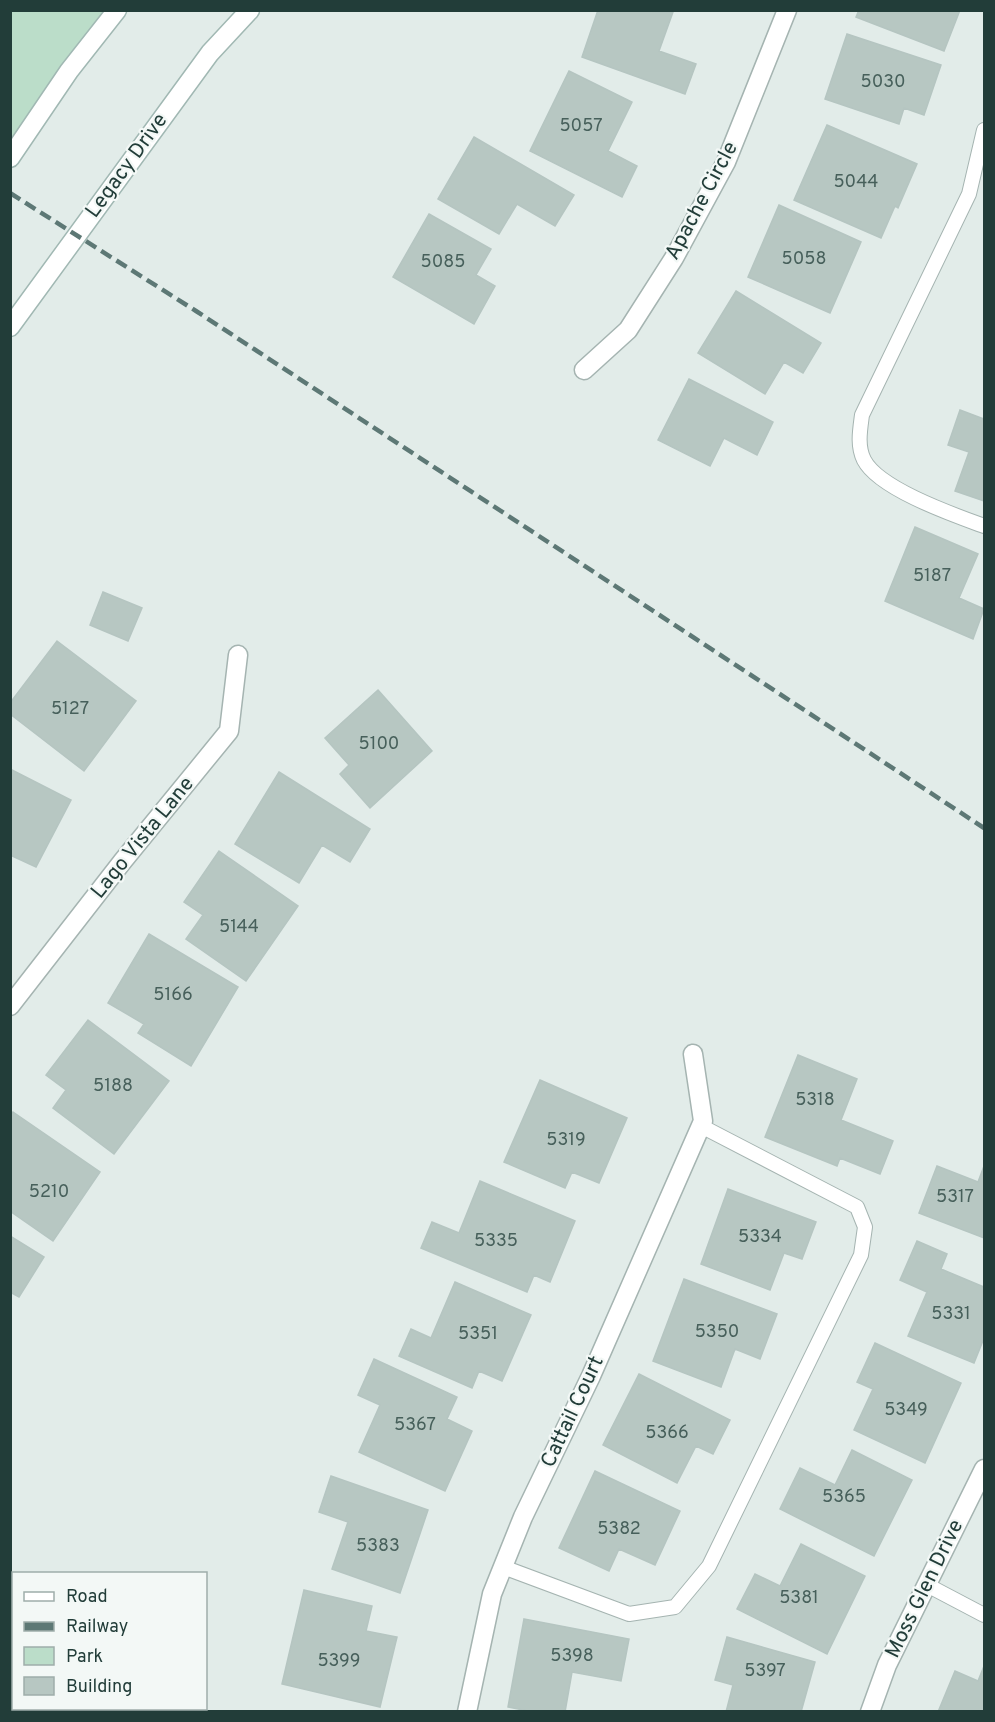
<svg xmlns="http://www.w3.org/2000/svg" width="995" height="1722" viewBox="0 0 995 1722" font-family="Overpass,sans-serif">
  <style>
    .green { fill: #bbddc9 }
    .building { fill: #b7c7c2; stroke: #b5c5c1; stroke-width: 1.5 }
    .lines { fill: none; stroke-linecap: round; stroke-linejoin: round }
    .service-casing { stroke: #a5b4b1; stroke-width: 16 }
    .minor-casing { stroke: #a5b4b1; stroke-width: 21 }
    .secondary-casing { stroke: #a1b8b3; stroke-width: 21 }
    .service { stroke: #fff; stroke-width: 14 }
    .minor { stroke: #fff; stroke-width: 18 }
    .secondary { stroke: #fff; stroke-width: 18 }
    .rail { stroke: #5d7875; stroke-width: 4.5; stroke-dasharray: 12 6; stroke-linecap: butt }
    .labels { text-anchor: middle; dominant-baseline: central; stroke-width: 4.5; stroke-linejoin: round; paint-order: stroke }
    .number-label { font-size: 18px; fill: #47605b }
    .street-label { font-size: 21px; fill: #223d39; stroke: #f3f8f6 }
  </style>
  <rect width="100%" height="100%" fill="#e2ece9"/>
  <!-- green -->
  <path class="green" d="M11,11H109L11,139Z"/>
  <!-- building -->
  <path class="building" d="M598,10L673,12L659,51L696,64L685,94L582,57Z
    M859,10H960L944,51L856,17Z
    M847,34L941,65L924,115L904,108L899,124L825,99Z
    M569,71L632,102L608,151L637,166L622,197L530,151Z
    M827,125L917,164L898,208L895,206L881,238L794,200Z
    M474,137L574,195L555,226L517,204L499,234L438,199Z
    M779,205L861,242L830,313L748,277Z
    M429,214L491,249L476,275L495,286L474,324L393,277Z
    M736,291L821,343L803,373L784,362L765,394L698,353Z
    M689,379L773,422L757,455L724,438L710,466L658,440Z
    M960,410L984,419V501L955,491L969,452L948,445Z
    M915,527L978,554L959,598L984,609L973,639L885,601Z
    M103,592L142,608L128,641L90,625Z
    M57,641L136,701L84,771L10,714V703Z
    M378,690L432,751L370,808L340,774L349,765L325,738Z
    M10,769L71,800L36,867L10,855Z
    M279,772L370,829L350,862L322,845L299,883L235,844Z
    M219,851L298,906L246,981L186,939L203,915L184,902Z
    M149,934L238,987L191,1066L138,1033L144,1024L108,1003Z
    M88,1020L169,1081L114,1154L53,1108L66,1090L46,1075Z
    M798,1055L857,1079L841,1120L893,1141L880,1174L840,1158L837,1166L765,1137Z
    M540,1080L627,1118L599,1183L572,1172L565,1188L504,1162Z
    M13,1112L100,1172L53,1241L10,1211V1115Z
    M937,1166L978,1182L984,1166V1238L919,1213Z
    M480,1181L575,1221L550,1282L534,1275L527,1292L421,1248L432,1222L459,1233Z
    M728,1189L816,1222L802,1259L784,1253L770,1290L701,1264Z
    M10,1236L44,1257L19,1297L10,1292Z
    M917,1241L947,1254L941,1269L984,1287V1338L974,1363L908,1336L927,1292L900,1280Z
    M684,1279L777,1314L760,1359L735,1349L721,1387L653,1361Z
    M455,1282L531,1315L502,1381L479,1371L472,1388L399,1356L411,1329L431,1338Z
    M875,1343L961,1383L925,1463L854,1430L873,1389L857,1382Z
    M374,1359L457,1397L447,1419L472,1431L445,1491L359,1452L380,1405L358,1395Z
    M639,1374L730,1420L713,1454L696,1446L677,1483L603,1445Z
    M852,1450L912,1480L874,1556L780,1509L800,1468L835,1485Z
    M595,1471L680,1511L655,1565L619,1549L609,1571L559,1548Z
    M331,1476L428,1510L400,1593L332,1569L348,1522L319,1512Z
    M801,1544L865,1576L827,1654L737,1609L755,1574L780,1586Z
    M304,1590L372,1606L366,1631L397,1637L380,1707L282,1684Z
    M524,1619L629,1639L621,1681L572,1672L565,1712H533L508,1707Z
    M727,1637L815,1662L801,1712H726L733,1685L715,1680Z
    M984,1666V1712H938L955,1671L978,1681Z"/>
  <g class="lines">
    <!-- service casing -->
    <g class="service-casing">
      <path id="service" d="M984,130L969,194L862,415C860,430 857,446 864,460C879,489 954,515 984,526
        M503,1567L629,1614L675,1607L709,1566L861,1255L865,1227L857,1207L701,1126
        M927,1585L984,1615"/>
    </g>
    <!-- minor casing -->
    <g class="minor-casing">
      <path id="minor" d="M584,370L628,330L674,258L726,162L787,10
        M10,1006L122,862L229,731L238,655
        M467,1712L492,1594L523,1517L591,1376L703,1121L693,1054
        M870,1712L887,1665L984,1469"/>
    </g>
    <!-- secondary casing -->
    <g class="secondary-casing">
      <path id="secondary" d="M10,158L69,71L117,10
        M10,327L210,53L250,10"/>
    </g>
    <!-- service -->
    <use href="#service" class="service"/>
    <!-- minor -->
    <use href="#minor" class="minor"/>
    <!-- secondary -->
    <use href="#secondary" class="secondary"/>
    <!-- rail -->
    <path class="rail" d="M10,193L196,311L984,828"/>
  </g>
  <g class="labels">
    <!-- number labels -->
    <g class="number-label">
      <text x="883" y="82">5030</text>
      <text x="581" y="126">5057</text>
      <text x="856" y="182">5044</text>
      <text x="804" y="259">5058</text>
      <text x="443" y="262">5085</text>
      <text x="932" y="576">5187</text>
      <text x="70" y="709">5127</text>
      <text x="379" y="744">5100</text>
      <text x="239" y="927">5144</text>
      <text x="173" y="995">5166</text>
      <text x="113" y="1086">5188</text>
      <text x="815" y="1100">5318</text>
      <text x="566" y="1140">5319</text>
      <text x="49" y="1192">5210</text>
      <text x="955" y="1197">5317</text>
      <text x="760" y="1237">5334</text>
      <text x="496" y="1241">5335</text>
      <text x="951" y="1314">5331</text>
      <text x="717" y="1332">5350</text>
      <text x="478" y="1334">5351</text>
      <text x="906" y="1410">5349</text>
      <text x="415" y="1425">5367</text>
      <text x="667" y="1433">5366</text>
      <text x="844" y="1497">5365</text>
      <text x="619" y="1529">5382</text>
      <text x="378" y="1546">5383</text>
      <text x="799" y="1598">5381</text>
      <text x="572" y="1656">5398</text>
      <text x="339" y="1661">5399</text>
      <text x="765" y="1671">5397</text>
    </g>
    <!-- street labels -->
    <g class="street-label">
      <text transform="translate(127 166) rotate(-54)">Legacy Drive</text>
      <text transform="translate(702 201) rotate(-62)">Apache Circle</text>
      <text transform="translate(143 838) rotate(-51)">Lago Vista Lane</text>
      <text transform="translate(573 1412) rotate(-65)">Cattail Court</text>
      <text transform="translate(925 1589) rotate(-64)">Moss Glen Drive</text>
    </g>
  </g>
  <!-- border -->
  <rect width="995" height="1722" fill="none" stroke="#223d39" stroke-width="24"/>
  <!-- legend -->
  <rect x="12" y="1572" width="195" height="138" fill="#f3f8f6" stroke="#9fadaa" stroke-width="1.5"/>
  <rect x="24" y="1592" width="30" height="9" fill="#ffffff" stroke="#9fadaa" stroke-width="1.5"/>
  <text x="66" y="1602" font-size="18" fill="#223d39">Road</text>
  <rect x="24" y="1622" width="30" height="9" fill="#5d7875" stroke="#9fadaa" stroke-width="1.5"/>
  <text x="66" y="1632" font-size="18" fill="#223d39">Railway</text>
  <rect x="24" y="1647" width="30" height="18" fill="#bbddc9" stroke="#9fadaa" stroke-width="1.5"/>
  <text x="66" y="1662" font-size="18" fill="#223d39">Park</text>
  <rect x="24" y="1677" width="30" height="18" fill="#b7c7c2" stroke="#9fadaa" stroke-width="1.5"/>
  <text x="66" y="1692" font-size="18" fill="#223d39">Building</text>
</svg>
